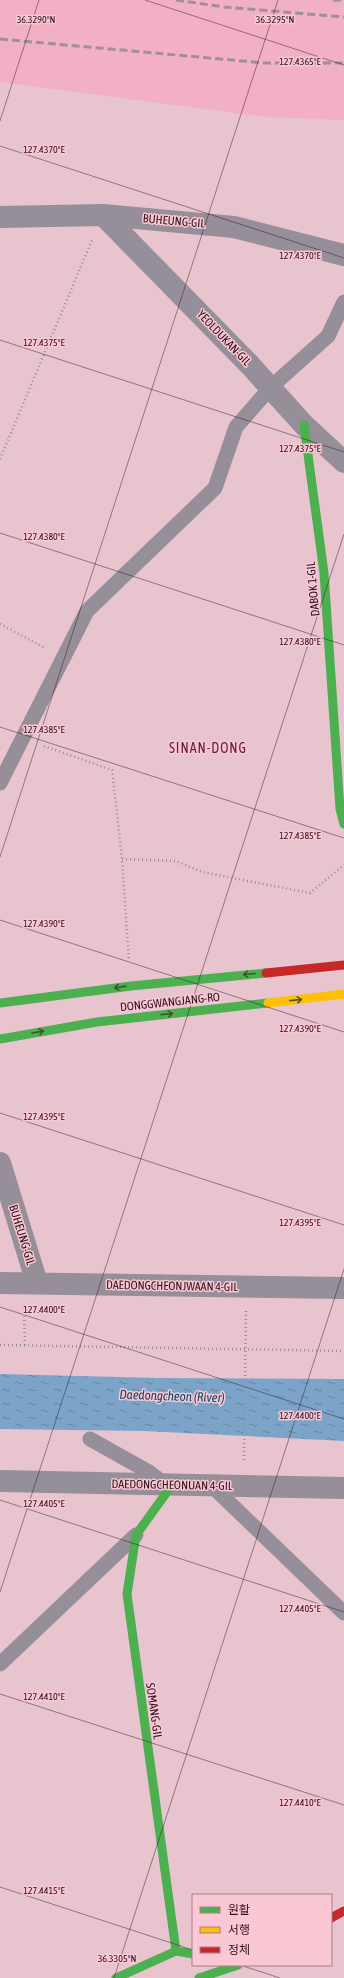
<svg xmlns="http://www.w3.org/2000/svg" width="344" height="1978" viewBox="0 0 344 1978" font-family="'Asap Condensed','Noto Sans KR',sans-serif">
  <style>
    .built { fill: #f2b0c4 }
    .water { fill: url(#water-ripples) }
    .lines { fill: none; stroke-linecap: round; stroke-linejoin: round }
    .path { stroke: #9d8d97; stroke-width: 2.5; stroke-dasharray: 1 3; stroke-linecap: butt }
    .lane { stroke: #968e98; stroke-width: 15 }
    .street { stroke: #968e98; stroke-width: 22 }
    .fast { stroke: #4caf50; stroke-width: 9 }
    .slow { stroke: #ffc107; stroke-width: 9 }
    .jam { stroke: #c62828; stroke-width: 9 }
    .rail { stroke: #a28e98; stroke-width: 3; stroke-dasharray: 8 4; stroke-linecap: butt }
    .oneway { stroke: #3c5833 }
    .ticks { fill: none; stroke: #2f111b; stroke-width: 1; stroke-opacity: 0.45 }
    .labels { text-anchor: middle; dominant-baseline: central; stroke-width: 3; stroke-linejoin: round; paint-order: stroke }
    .street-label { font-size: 12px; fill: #2f111b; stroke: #fac7d5 }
    .water-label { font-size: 13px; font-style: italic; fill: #094465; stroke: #fac7d5 }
    .quarter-label { font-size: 14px; letter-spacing: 1px; fill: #642039; stroke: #fac7d5 }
    .ticks-label { font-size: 10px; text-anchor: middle; fill: #2f111b; stroke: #fac7d5; stroke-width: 3; stroke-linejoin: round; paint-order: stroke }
  </style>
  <defs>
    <pattern id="water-ripples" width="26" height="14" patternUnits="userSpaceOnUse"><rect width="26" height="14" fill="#7ca4c9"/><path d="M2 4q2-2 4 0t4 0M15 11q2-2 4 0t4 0" fill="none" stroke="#6684a2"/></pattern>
  </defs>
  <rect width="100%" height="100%" fill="#e8c4ce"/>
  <!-- built -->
  <path class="built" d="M0,0H344V120L266,117L0,82Z"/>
  <!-- water -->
  <path class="water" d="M0,1374L157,1378L344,1379V1441L144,1431L0,1429Z"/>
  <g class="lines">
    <!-- path -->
    <path class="path" d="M0,459L92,240
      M0,624L45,648
      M44,746L112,770L122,859L129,961
      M122,859L176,861L202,872L310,893L344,865
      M24,1308L25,1346
      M0,1345L344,1351
      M244,1460L246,1311"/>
    <!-- lane -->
    <path class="lane" d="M0,783L87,611L215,488L236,427L271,387L328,336L344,302
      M90,1439L149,1472L166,1485
      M212,1486L344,1613
      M0,1664L136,1535"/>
    <!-- street -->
    <path class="street" d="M103,215L250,365L304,425L344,462
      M0,217L103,215L234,227L344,255
      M0,1163L37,1283
      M0,1283L344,1288
      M0,1481L344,1488"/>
    <!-- fast -->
    <path class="fast" d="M304,425L324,573L340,809L344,824
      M0,1003L131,986L266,973
      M0,1039L97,1022L268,1003
      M172,1485L136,1535L127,1594L176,1951
      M116,1978L176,1951L193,1954
      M199,1978L238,1965"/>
    <!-- slow -->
    <path class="slow" d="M268,1003L344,994"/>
    <!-- jam -->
    <path class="jam" d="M266,973L344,965
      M331,1918L344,1911"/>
    <!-- rail -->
    <path class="rail" d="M176,0L224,7L344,17
      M333,0H344
      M0,39L265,63H344"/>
  </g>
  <!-- one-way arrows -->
  <defs><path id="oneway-shaft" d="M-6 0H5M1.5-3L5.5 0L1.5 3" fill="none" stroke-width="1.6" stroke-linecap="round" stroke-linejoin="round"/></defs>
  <g class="oneway">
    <use href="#oneway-shaft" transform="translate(249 974) rotate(175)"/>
    <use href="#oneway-shaft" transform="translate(120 987) rotate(172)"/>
    <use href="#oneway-shaft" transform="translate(296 1000) rotate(-6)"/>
    <use href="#oneway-shaft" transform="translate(167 1014) rotate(-6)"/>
    <use href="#oneway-shaft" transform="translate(38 1032) rotate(-10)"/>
  </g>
  <!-- ticks -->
  <path class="ticks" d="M145,0L344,65M0,121L39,0M0,146L344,258M0,340L344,452M0,533L344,645M0,727L344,838M0,857L278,0M0,920L344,1032M0,1113L344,1225M0,1307L344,1419M0,1500L344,1612M0,1592L344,534M0,1694L344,1805M0,1887L193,1950M240,1965L280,1978M114,1978L344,1269"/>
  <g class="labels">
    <!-- street labels -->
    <g class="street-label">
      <text transform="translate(174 221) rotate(5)">BUHEUNG-GIL</text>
      <text transform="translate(224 338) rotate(46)">YEOLDUKAN-GIL</text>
      <text transform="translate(313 589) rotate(-95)">DABOK 1-GIL</text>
      <text transform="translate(170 1002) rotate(-6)">DONGGWANGJANG-RO</text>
      <text transform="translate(22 1235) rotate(73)">BUHEUNG-GIL</text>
      <text transform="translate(172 1286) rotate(1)">DAEDONGCHEONJWAAN 4-GIL</text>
      <text transform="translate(172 1485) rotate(1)">DAEDONGCHEONUAN 4-GIL</text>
      <text transform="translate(154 1711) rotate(82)">SOMANG-GIL</text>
    </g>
    <!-- water labels -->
    <g class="water-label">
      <text transform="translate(172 1396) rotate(2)">Daedongcheon (River)</text>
    </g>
    <!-- quarter labels -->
    <g class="quarter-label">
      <text x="208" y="748">SINAN-DONG</text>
    </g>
  </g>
  <g class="ticks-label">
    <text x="36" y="23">36.3290°N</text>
    <text x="275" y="23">36.3295°N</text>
    <text x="300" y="65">127.4365°E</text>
    <text x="44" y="153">127.4370°E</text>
    <text x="300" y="259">127.4370°E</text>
    <text x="44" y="346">127.4375°E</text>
    <text x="300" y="452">127.4375°E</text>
    <text x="44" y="540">127.4380°E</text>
    <text x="300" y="645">127.4380°E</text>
    <text x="44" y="733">127.4385°E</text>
    <text x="300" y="839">127.4385°E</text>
    <text x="44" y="927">127.4390°E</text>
    <text x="300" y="1032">127.4390°E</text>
    <text x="44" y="1120">127.4395°E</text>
    <text x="300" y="1226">127.4395°E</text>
    <text x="44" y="1313">127.4400°E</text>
    <text x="300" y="1419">127.4400°E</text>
    <text x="44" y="1507">127.4405°E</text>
    <text x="300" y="1612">127.4405°E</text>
    <text x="44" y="1700">127.4410°E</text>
    <text x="300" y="1806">127.4410°E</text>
    <text x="44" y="1894">127.4415°E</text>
    <text x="117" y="1962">36.3305°N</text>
  </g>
  <!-- legend -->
  <rect x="192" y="1894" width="140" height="72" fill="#fac7d5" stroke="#a97e8b"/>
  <rect x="200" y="1907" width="20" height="6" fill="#4caf50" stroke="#a97e8b"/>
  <text x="228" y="1914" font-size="12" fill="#2f111b">원활</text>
  <rect x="200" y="1927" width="20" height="6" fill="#ffc107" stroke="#a97e8b"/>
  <text x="228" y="1934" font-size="12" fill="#2f111b">서행</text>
  <rect x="200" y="1947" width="20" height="6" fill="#c62828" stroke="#a97e8b"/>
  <text x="228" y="1954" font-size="12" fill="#2f111b">정체</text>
</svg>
